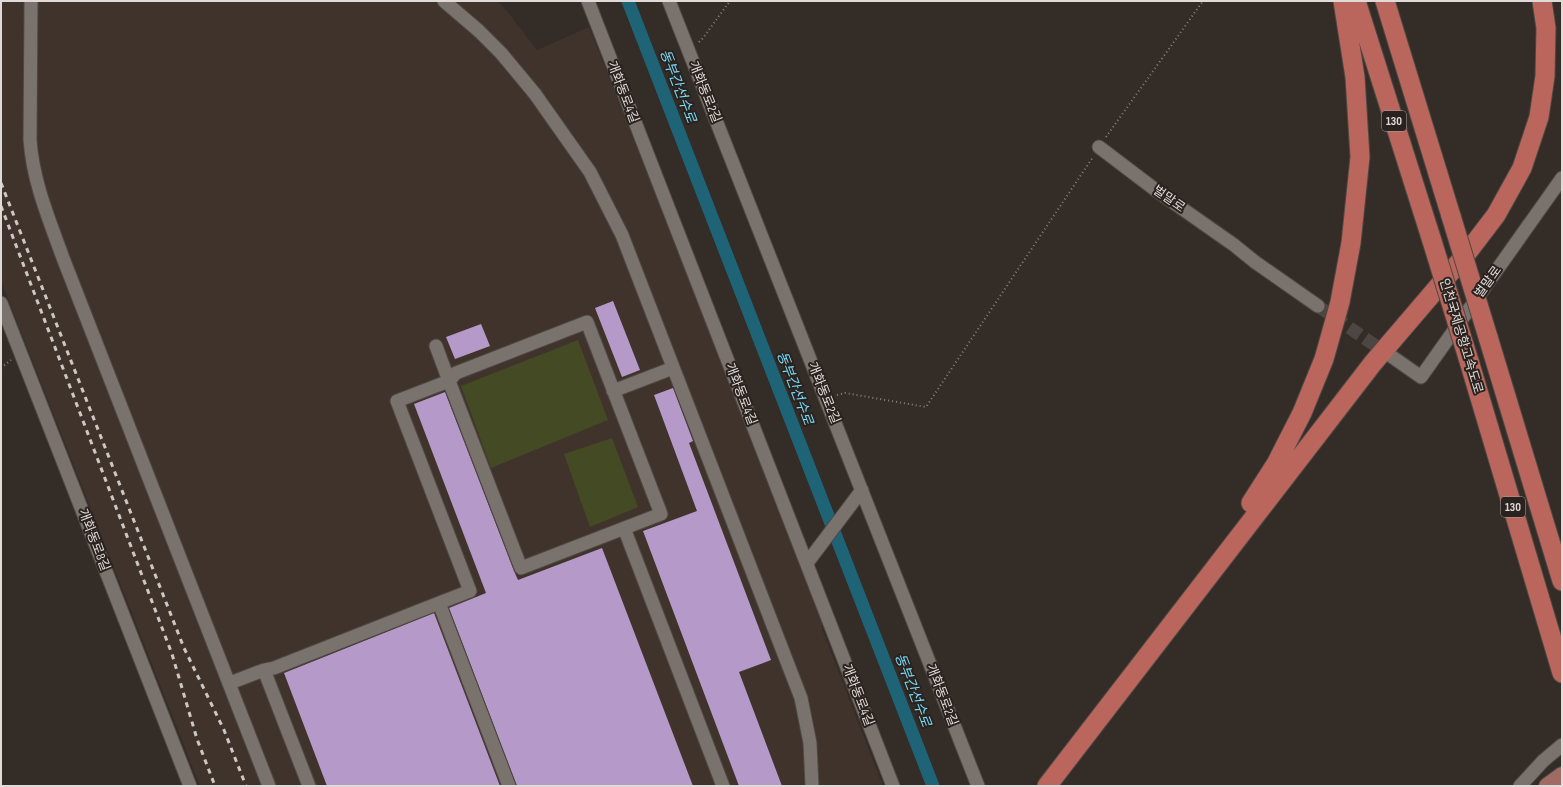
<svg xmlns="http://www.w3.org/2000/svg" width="1563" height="787" viewBox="0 0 1563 787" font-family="'Sofia Sans Condensed','Noto Sans KR',sans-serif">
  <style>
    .built { fill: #40332c }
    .green { fill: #434a24 }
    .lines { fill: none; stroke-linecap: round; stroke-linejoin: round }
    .canal { stroke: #1f6376; stroke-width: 13 }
    .building { fill: #b59ac9 }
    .minor-tunnel { stroke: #4d4642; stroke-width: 13; stroke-dasharray: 13 6; stroke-linecap: butt }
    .minor-casing { stroke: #4e4844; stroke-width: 15 }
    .major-casing { stroke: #4e4844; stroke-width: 18 }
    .highway-casing { stroke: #4e4844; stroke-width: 21 }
    .path { stroke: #88827e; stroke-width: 2; stroke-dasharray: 1 3; stroke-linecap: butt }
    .minor { stroke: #7a726d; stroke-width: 13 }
    .major { stroke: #a06b63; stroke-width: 16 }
    .highway { stroke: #ba665c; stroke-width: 19 }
    .rail { stroke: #cdc8c5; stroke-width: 3; stroke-dasharray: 5 5; stroke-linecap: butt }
    .highway-bridge-casing { stroke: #4e4844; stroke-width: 21; stroke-linecap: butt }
    .highway-bridge { stroke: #ba665c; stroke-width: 19 }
    .labels { text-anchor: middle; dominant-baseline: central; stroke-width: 4; stroke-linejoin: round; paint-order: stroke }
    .shield { fill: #29221e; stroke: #a9a4a0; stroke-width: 1 }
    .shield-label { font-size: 12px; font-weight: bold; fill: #e0dbd8 }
    .street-label { font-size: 13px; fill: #e0dbd8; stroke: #29221e }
    .water-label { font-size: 14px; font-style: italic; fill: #79dcfb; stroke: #29221e }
  </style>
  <rect width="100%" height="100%" fill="#332c27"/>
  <!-- built -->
  <path class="built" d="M1,1H498L511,16L537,50L589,27L822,613V629L883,786H200L1,281Z"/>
  <!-- green -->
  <path class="green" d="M578,340L608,420L491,468L461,386Z
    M612,438L638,507L590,527L564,454Z"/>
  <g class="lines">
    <!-- canal -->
    <path class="canal" d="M628,1L933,786"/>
  </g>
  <!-- building -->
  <path class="building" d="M613,301L640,370L622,377L595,308Z
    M481,324L490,346L455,359L446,337Z
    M673,388L693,441L689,443L771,660L739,672L782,786H739L643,531L697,511L654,395Z
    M445,392L514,571L518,580L602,548L693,786H517L449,608L486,593L414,404Z
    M434,613L500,786H327L284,673Z"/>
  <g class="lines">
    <!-- minor-tunnel -->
    <path class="minor-tunnel" d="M1318,306L1389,355"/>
    <!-- minor casing -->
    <g class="minor-casing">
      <path id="minor" d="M31,1L30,140C33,182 49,219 63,258L269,786
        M444,1L479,31L501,53L535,94L590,172L622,235L801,698L810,743L812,786
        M588,1L893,786
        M669,1L978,786
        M1099,147L1157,191L1234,245L1255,262L1318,306
        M1,303L190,786
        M436,346L449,381L456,373L587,322L661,514L521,568L449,381L397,401L470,591L439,603L509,786
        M1391,356L1421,377L1562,178
        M613,391L673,368
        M624,528L723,786
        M807,563L862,490
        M264,670L309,786
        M230,683L264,670L274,668L439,603
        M1520,786L1543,761L1562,745"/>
    </g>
    <!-- major casing -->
    <g class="major-casing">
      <path id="major" d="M1547,786L1562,775"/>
    </g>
    <!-- highway casing -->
    <g class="highway-casing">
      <path id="highway" d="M1356,1L1432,241
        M1385,1L1451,216
        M1488,337L1562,581
        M1469,361L1562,673
        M1251,503L1276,464L1302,413L1324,359L1340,302L1351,243L1360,157L1355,77L1343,1
        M1047,786L1373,363L1467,253L1496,215L1522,168L1539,117L1545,76L1546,28L1542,1"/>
    </g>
    <!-- path -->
    <path class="path" d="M699,42L703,38L730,1
      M1106,137L1203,1
      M1,368L11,360
      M837,395L845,393L926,407L1093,157"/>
    <!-- minor -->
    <use href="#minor" class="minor"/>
    <!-- major -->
    <use href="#major" class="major"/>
    <!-- highway -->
    <use href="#highway" class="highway"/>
    <!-- rail -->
    <path class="rail" d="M1,183L184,648L224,730L246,786
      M1,206L172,654L197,739L215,786"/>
    <!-- highway-bridge casing -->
    <g class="highway-bridge-casing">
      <path id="highway-bridge" d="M1451,216L1488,337
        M1432,241L1469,361"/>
    </g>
    <!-- highway-bridge -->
    <use href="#highway-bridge" class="highway-bridge"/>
  </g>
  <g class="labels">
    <!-- shield labels -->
    <g class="shield">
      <rect x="1382" y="111" width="24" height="20" rx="3"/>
      <rect x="1501" y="497" width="24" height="20" rx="3"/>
    </g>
    <g class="shield-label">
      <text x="1394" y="121">130</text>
      <text x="1513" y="507">130</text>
    </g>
    <!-- street labels -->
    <g class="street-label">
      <text transform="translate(623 92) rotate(69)">개화동로4길</text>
      <text transform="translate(705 92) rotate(68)">개화동로2길</text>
      <text transform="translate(1169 199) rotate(35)">벌말로</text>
      <text transform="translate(1488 282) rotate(-54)">벌말로</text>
      <text transform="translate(1461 336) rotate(73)">인천국제공항고속도로</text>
      <text transform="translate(824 393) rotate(68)">개화동로2길</text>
      <text transform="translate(741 394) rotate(69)">개화동로4길</text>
      <text transform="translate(94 540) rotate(69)">개화동로8길</text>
      <text transform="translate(858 695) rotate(69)">개화동로4길</text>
      <text transform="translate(942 695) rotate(69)">개화동로2길</text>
    </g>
    <!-- water labels -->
    <g class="water-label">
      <text transform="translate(678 86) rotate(69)">동부간선수로</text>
      <text transform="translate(795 388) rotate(69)">동부간선수로</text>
      <text transform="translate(913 690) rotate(69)">동부간선수로</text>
    </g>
  </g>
  <!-- border -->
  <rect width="1563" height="787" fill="none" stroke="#e0dbd8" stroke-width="4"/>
</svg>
